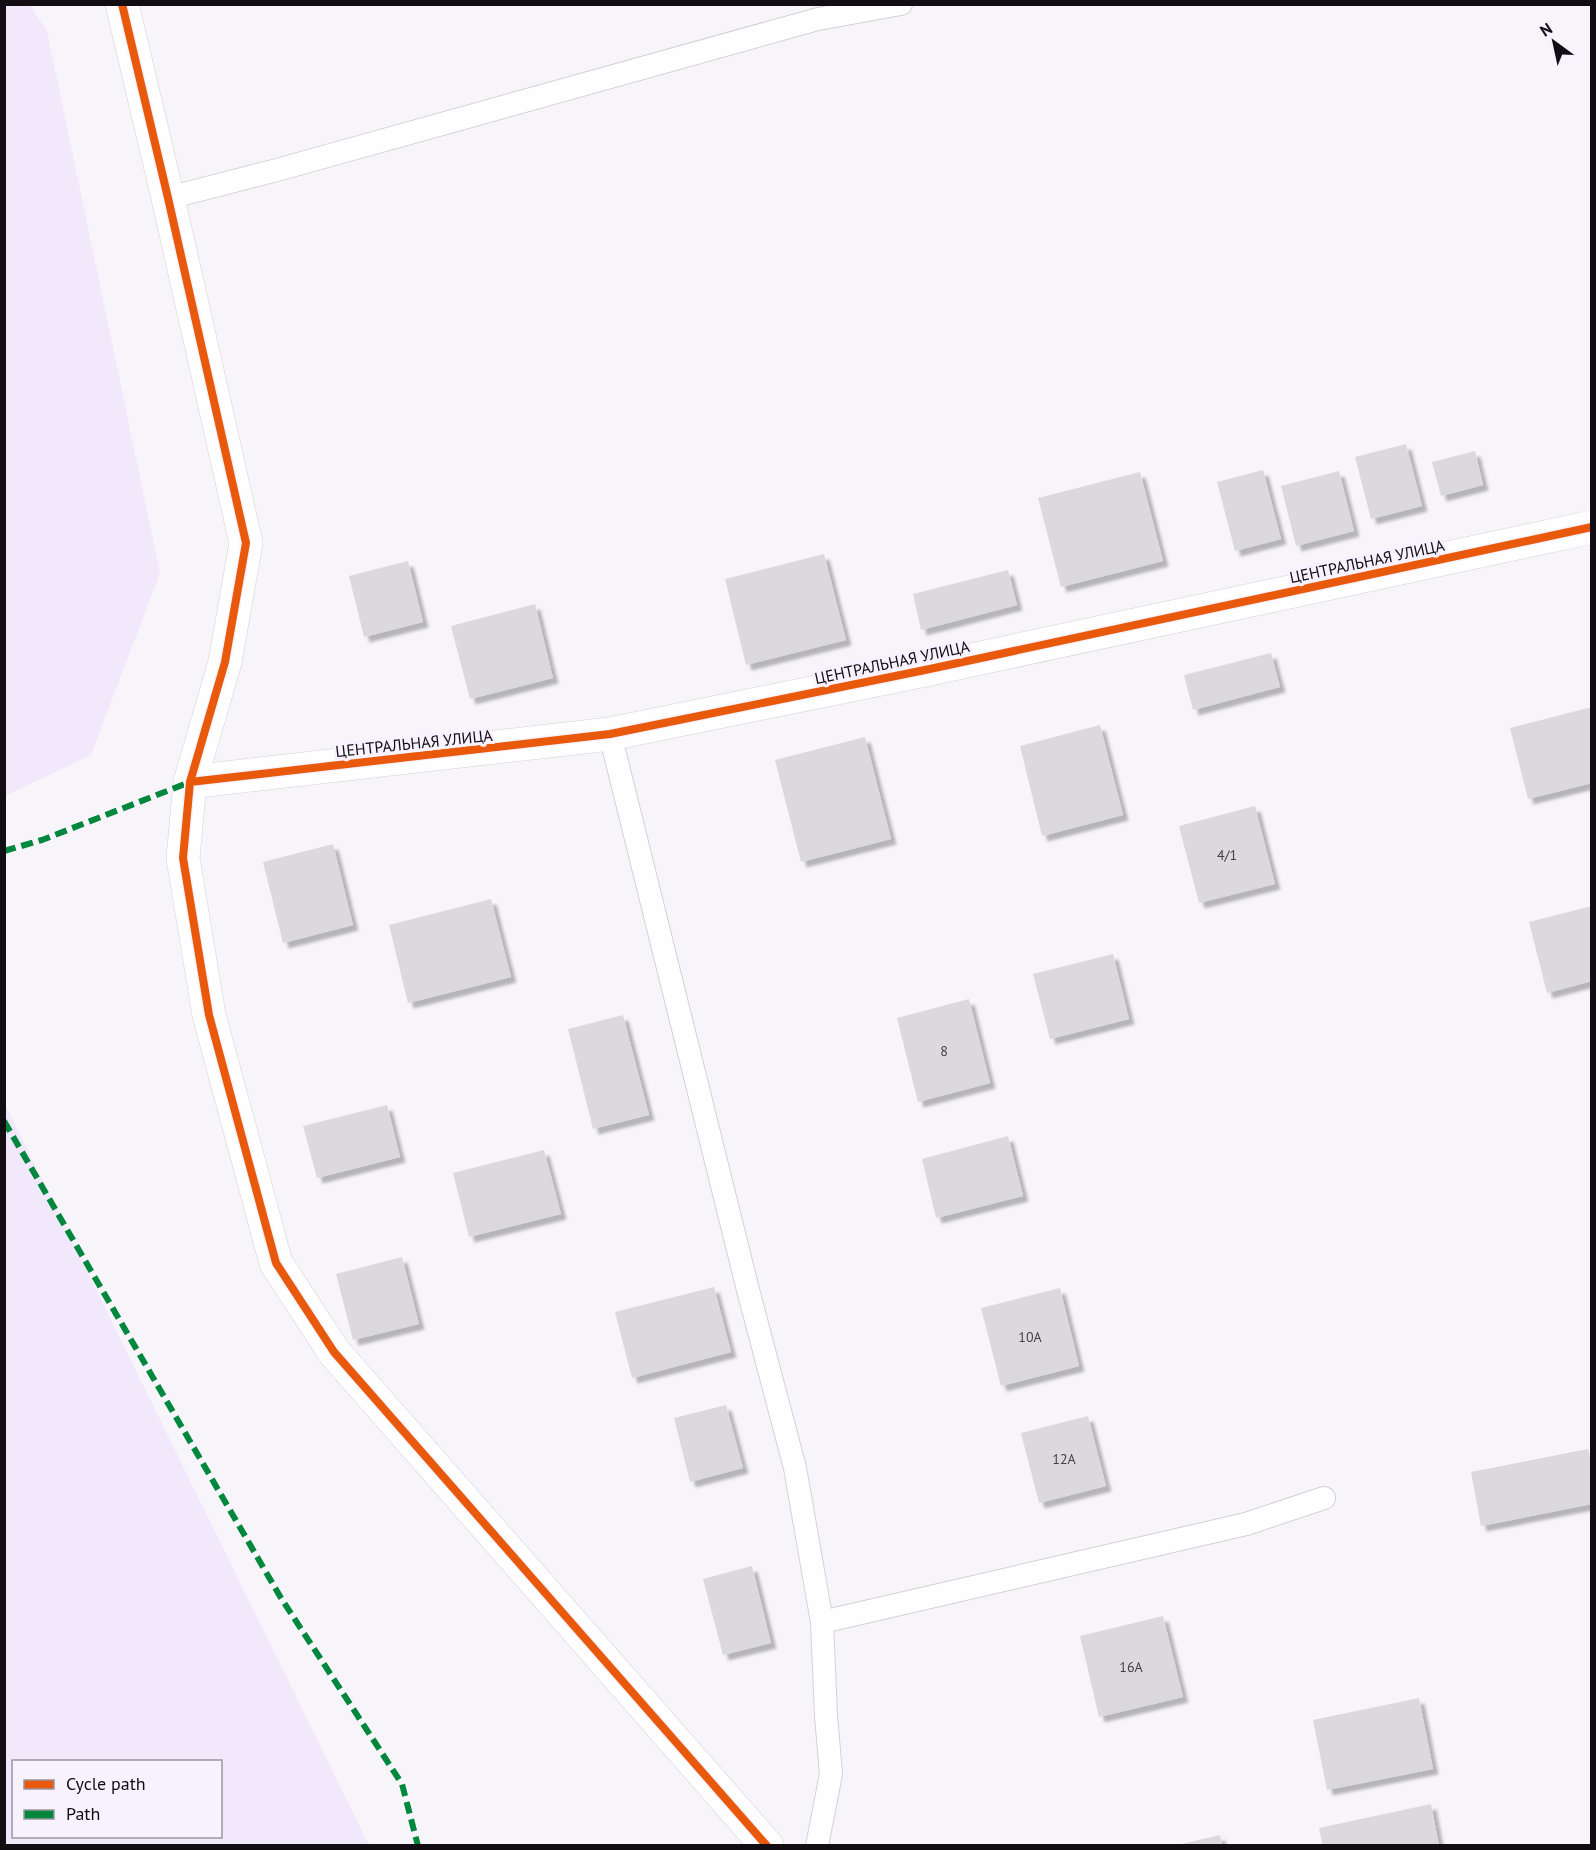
<svg xmlns="http://www.w3.org/2000/svg" width="1596" height="1850" viewBox="0 0 1596 1850" font-family="'PT Sans',sans-serif">
  <style>
    .green { fill: #f2e8fb; fill-rule: evenodd }
    .building { fill: #dbd8de; filter: url(#shadow) }
    .lines { fill: none; stroke-linecap: round; stroke-linejoin: round }
    .lane-casing { stroke: #d4d1d7; stroke-width: 24 }
    .street-casing { stroke: #d4d1d7; stroke-width: 34 }
    .lane { stroke: #fefefe; stroke-width: 22 }
    .street { stroke: #fefefe; stroke-width: 33 }
    .quiet { stroke: #00873e; stroke-width: 6; stroke-dasharray: 12 6; stroke-linecap: butt }
    .cycleway-casing { stroke: #f7f2fd; stroke-width: 11 }
    .cycleway { stroke: #e8590c; stroke-width: 8 }
    .labels { text-anchor: middle; dominant-baseline: central; stroke-width: 6; stroke-linejoin: round; paint-order: stroke }
    .number-label { font-size: 14px; fill: #444046 }
    .street-label { font-size: 16px; fill: #110d13; stroke: #f7f2fd }
  </style>
  <defs>
    <filter id="shadow"><feDropShadow dx="5.5" dy="5.5" stdDeviation="1.5" flood-color="#0004"/></filter>
  </defs>
  <rect width="100%" height="100%" fill="#f7f5fa"/>
  <!-- green -->
  <path class="green" d="M30,5L47,31L160,573L91,755L5,796L4,5Z
    M5,1104L369,1845H5ZM14,1762H220V1836H14Z"/>
  <!-- building -->
  <path class="building" d="M1406,444L1422,506L1371,519L1355,457Z
    M1475,451L1483,485L1441,496L1432,462Z
    M1263,470L1281,539L1235,551L1217,482Z
    M1339,471L1354,531L1296,546L1281,486Z
    M1140,472L1163,561L1061,587L1038,498Z
    M824,554L846,640L746,665L725,579Z
    M408,561L423,622L364,637L349,576Z
    M1008,570L1017,605L921,630L913,594Z
    M535,604L553,678L470,699L451,626Z
    M1271,653L1280,687L1193,710L1184,675Z
    M1592,707V783L1528,799L1510,728Z
    M1100,725L1123,815L1042,836L1020,746Z
    M865,737L891,839L801,862L775,760Z
    M1255,806L1275,884L1199,903L1179,826Z
    M333,844L353,925L283,943L263,862Z
    M491,899L511,977L408,1003L389,925Z
    M1592,906V981L1547,993L1529,922Z
    M1113,954L1129,1019L1050,1039L1033,974Z
    M969,999L990,1083L918,1102L897,1018Z
    M623,1015L649,1115L593,1129L568,1029Z
    M387,1105L400,1157L317,1178L303,1126Z
    M1008,1136L1023,1196L936,1218L922,1159Z
    M544,1150L561,1214L469,1237L453,1173Z
    M402,1257L419,1324L353,1340L336,1274Z
    M714,1287L731,1352L632,1378L615,1312Z
    M1060,1288L1079,1366L1001,1386L981,1308Z
    M726,1405L743,1468L690,1482L674,1418Z
    M1088,1416L1106,1486L1039,1503L1021,1433Z
    M1588,1449L1592,1466V1504L1481,1526L1471,1472Z
    M752,1566L771,1643L723,1655L703,1579Z
    M1163,1616L1183,1697L1099,1717L1080,1636Z
    M1419,1698L1433,1769L1327,1790L1313,1720Z
    M1431,1804L1439,1846H1323L1319,1828Z
    M1220,1835L1222,1846H1177V1845Z"/>
  <g class="lines">
    <!-- lane casing -->
    <g class="lane-casing">
      <path id="lane" d="M168,198L277,170L818,19L901,4
        M610,734L747,1286L795,1468L822,1622L826,1716L831,1774L817,1846
        M822,1622L1246,1524L1324,1498"/>
    </g>
    <!-- street casing -->
    <g class="street-casing">
      <path id="street" d="M122,4L168,198L246,543L225,662L190,782L183,858L209,1015L276,1263L334,1352L767,1846
        M190,782L610,734L925,670L1592,527"/>
    </g>
    <!-- lane -->
    <use href="#lane" class="lane"/>
    <!-- street -->
    <use href="#street" class="street"/>
    <!-- quiet -->
    <path class="quiet" d="M4,851L42,840L190,782
      M4,1121L281,1598L402,1784L418,1846"/>
    <!-- cycleway casing -->
    <g class="cycleway-casing">
      <path id="cycleway" d="M122,4L168,198L246,543L225,662L190,782L183,858L209,1015L276,1263L334,1352L767,1846
        M190,782L610,734L925,670L1592,527"/>
    </g>
    <!-- cycleway -->
    <use href="#cycleway" class="cycleway"/>
  </g>
  <g class="labels">
    <!-- number labels -->
    <g class="number-label">
      <text x="1227" y="855">4/1</text>
      <text x="944" y="1051">8</text>
      <text x="1030" y="1337">10А</text>
      <text x="1064" y="1459">12А</text>
      <text x="1131" y="1667">16А</text>
    </g>
    <!-- street labels -->
    <g class="street-label">
      <text transform="translate(1367 561) rotate(-12)">ЦЕНТРАЛЬНАЯ УЛИЦА</text>
      <text transform="translate(892 662) rotate(-12)">ЦЕНТРАЛЬНАЯ УЛИЦА</text>
      <text transform="translate(414 743) rotate(-6)">ЦЕНТРАЛЬНАЯ УЛИЦА</text>
    </g>
  </g>
  <!-- border -->
  <rect width="1596" height="1850" fill="none" stroke="#110d13" stroke-width="12"/>
  <!-- legend -->
  <rect x="12" y="1760" width="210" height="78" fill="#f7f2fd" stroke="#9b969f" stroke-width="1.5"/>
  <rect x="24" y="1780" width="30" height="9" fill="#e8590c" stroke="#9b969f" stroke-width="1.5"/>
  <text x="66" y="1790" font-size="18" fill="#110d13">Cycle path</text>
  <rect x="24" y="1810" width="30" height="9" fill="#00873e" stroke="#9b969f" stroke-width="1.5"/>
  <text x="66" y="1820" font-size="18" fill="#110d13">Path</text>
  <!-- north arrow -->
  <g transform="translate(1554 42) rotate(327)" stroke="#f7f2fd" stroke-width="4.5" paint-order="stroke">
  <path d="M0-4.5L10 22L0 15L-10 22Z" fill="#110d13"/>
  <text y="-9" font-size="16" font-weight="bold" text-anchor="middle" fill="#110d13">N</text>
  </g>
</svg>
